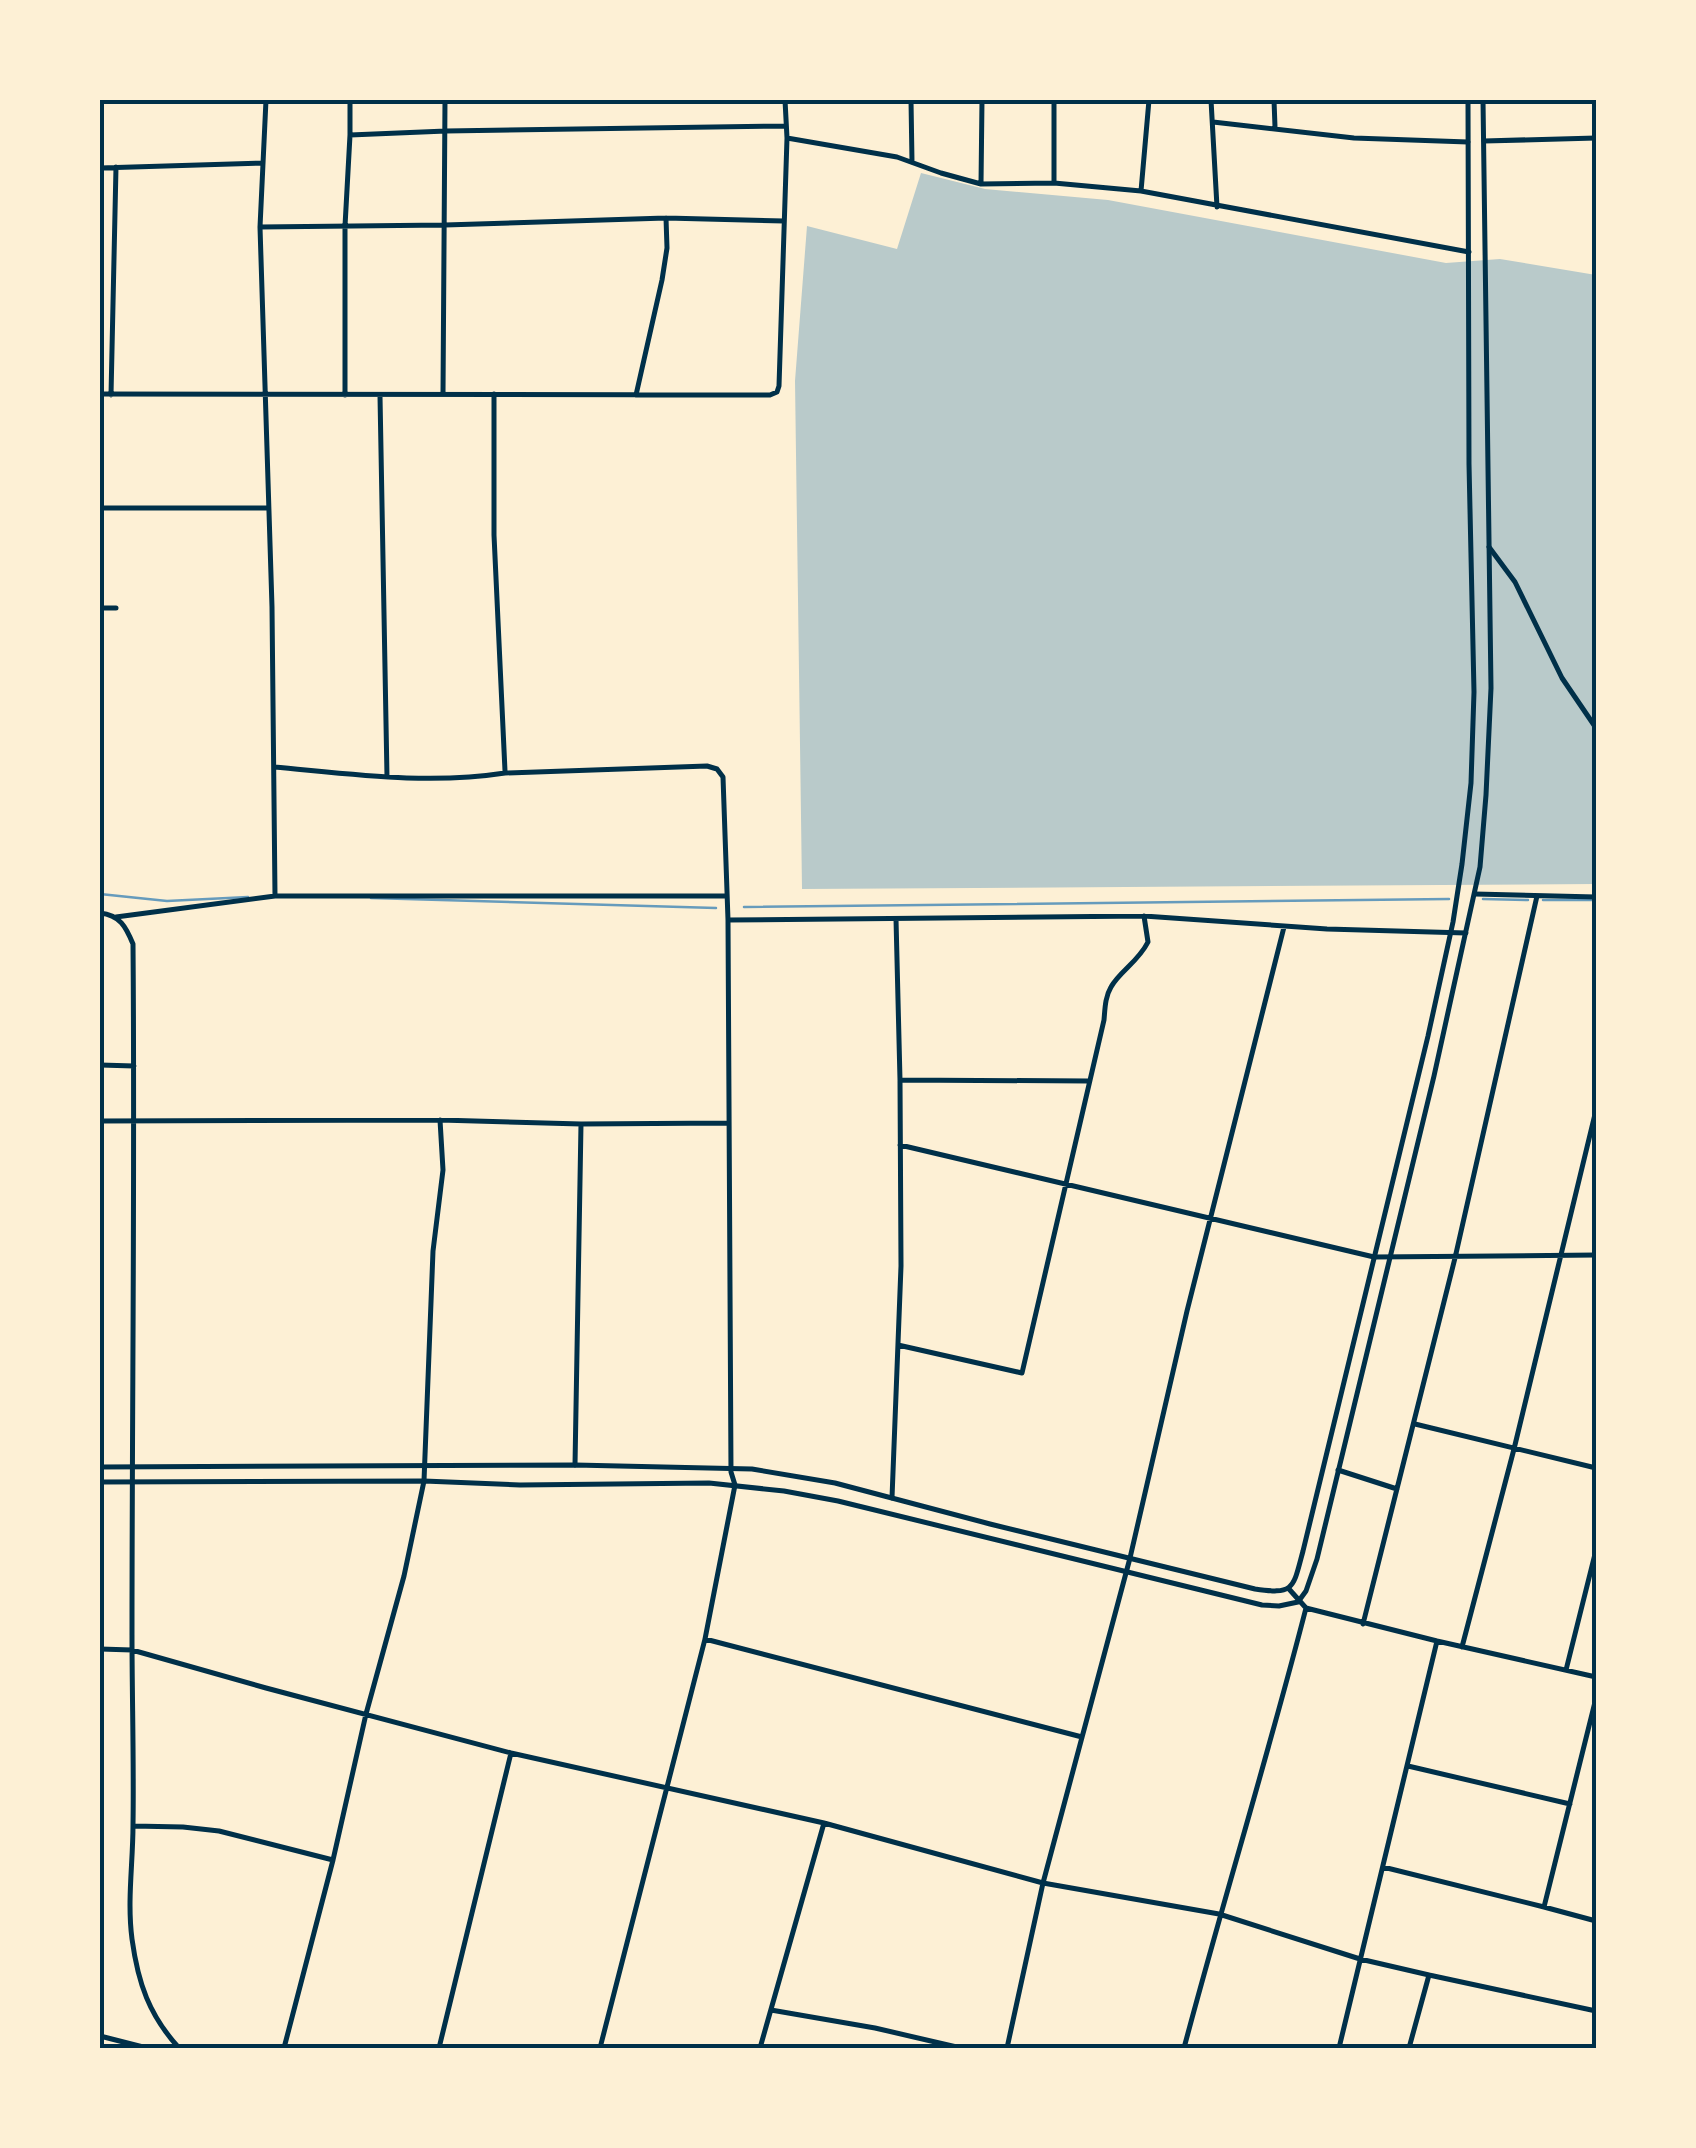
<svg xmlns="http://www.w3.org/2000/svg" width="1696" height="2148" viewBox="0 0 1696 2148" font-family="Roboto,sans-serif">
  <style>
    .green { fill: #b9caca }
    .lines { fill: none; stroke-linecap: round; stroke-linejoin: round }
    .stream { stroke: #669bbc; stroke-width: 2.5 }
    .minor { stroke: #003049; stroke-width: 5 }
    .tertiary { stroke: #003049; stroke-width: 5 }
    .neatline { fill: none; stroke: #003049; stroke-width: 4 }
  </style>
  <rect width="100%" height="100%" fill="#fdf0d5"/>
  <!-- green -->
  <path class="green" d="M921,173L985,189L1108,200L1446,263L1500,259L1596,275V884L802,889L795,381L807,226L897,249Z"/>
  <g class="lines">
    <!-- stream -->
    <path class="stream" d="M100,894L167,901L248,897
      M371,898L716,908
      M1483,899L1528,900
      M1543,900H1596
      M744,907L1449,899"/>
    <!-- minor -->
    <path class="minor" d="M266,100L260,227L272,607L275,896
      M911,100L912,162
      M1054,100V183
      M1211,100L1217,207
      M1274,100L1275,127
      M1213,122L1354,138L1468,142
      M350,135L446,131L786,126
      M787,138L897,157L941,173L981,184L1054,183L1141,191L1469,252
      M1484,141L1596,138
      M100,168L263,163
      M981,184L982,100
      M1141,191L1149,100
      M260,227L445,225L666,218L784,221
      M100,394L770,395L777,392L779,386L787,138L785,100
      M443,394L445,100
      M494,394V535L505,771
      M111,395L116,167
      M345,395V226L350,135V100
      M636,395L662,280L667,248L666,218
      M380,396L387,777
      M100,508H267
      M1489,547L1515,582L1562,678L1596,728
      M100,608H116
      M274,767C351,774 428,785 505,773L707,766L717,769L723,777L728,920L731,1472L735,1485L705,1639L600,2048
      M1475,894L1596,897
      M100,913C120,915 126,927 133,944C135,1175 132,1405 132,1635C132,1698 134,1762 133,1825C133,1863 127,1901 132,1939C138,1983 149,2015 179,2048
      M116,917L275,896H727
      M728,920L1144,916L1327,929L1466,933
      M100,1065L134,1066
      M900,1080L1088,1081
      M100,1121L440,1120L581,1124L727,1123
      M900,1145L1374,1257L1596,1255
      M898,1345L1022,1373L1104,1020C1105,1009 1105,997 1111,987C1120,971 1138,962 1148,942L1144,916
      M1415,1424L1596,1468
      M575,1465L581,1124
      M1338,1470L1397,1489
      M892,1498L901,1266L900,1080L896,919
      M1289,1589L1306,1608L1437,1641L1596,1677
      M1363,1624L1455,1258L1537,896
      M705,1639L1082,1737
      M1462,1647L1514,1449L1596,1110
      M100,1649L132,1650L266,1688L511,1753L824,1823L1043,1883L1219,1914L1360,1959L1429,1975L1409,2048
      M1566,1670L1596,1550
      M1408,1766L1570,1804
      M133,1826L183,1827L219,1831L333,1860
      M1383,1867L1544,1907L1596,1698
      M1544,1907L1596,1921
      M1429,1975L1596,2011
      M771,2010L875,2028L961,2048
      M100,2036L147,2048
      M284,2048L333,1860L366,1714L404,1576L424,1481L433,1251L443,1170L440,1120
      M439,2048L511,1753
      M760,2048L824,1823
      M1007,2048L1043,1883L1130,1558L1187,1311L1284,927
      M1184,2048C1223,1901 1268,1756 1306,1608
      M1339,2048L1437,1641"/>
    <!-- tertiary -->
    <path class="tertiary" d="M100,1467L575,1465L752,1469L835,1483L990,1524L1255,1589C1295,1595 1293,1588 1303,1551L1428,1036L1453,922L1462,864L1471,783L1474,692L1469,464L1468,100
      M100,1482L424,1481L520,1485L709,1483L784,1491L838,1501L1262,1605L1279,1606L1298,1602L1306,1591L1317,1559L1434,1076L1480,867L1486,795L1491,688L1483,100"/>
  </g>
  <!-- border -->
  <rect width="1696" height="2148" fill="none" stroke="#fdf0d5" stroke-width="205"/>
  <rect x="102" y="102" width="1492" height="1944" class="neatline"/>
</svg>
